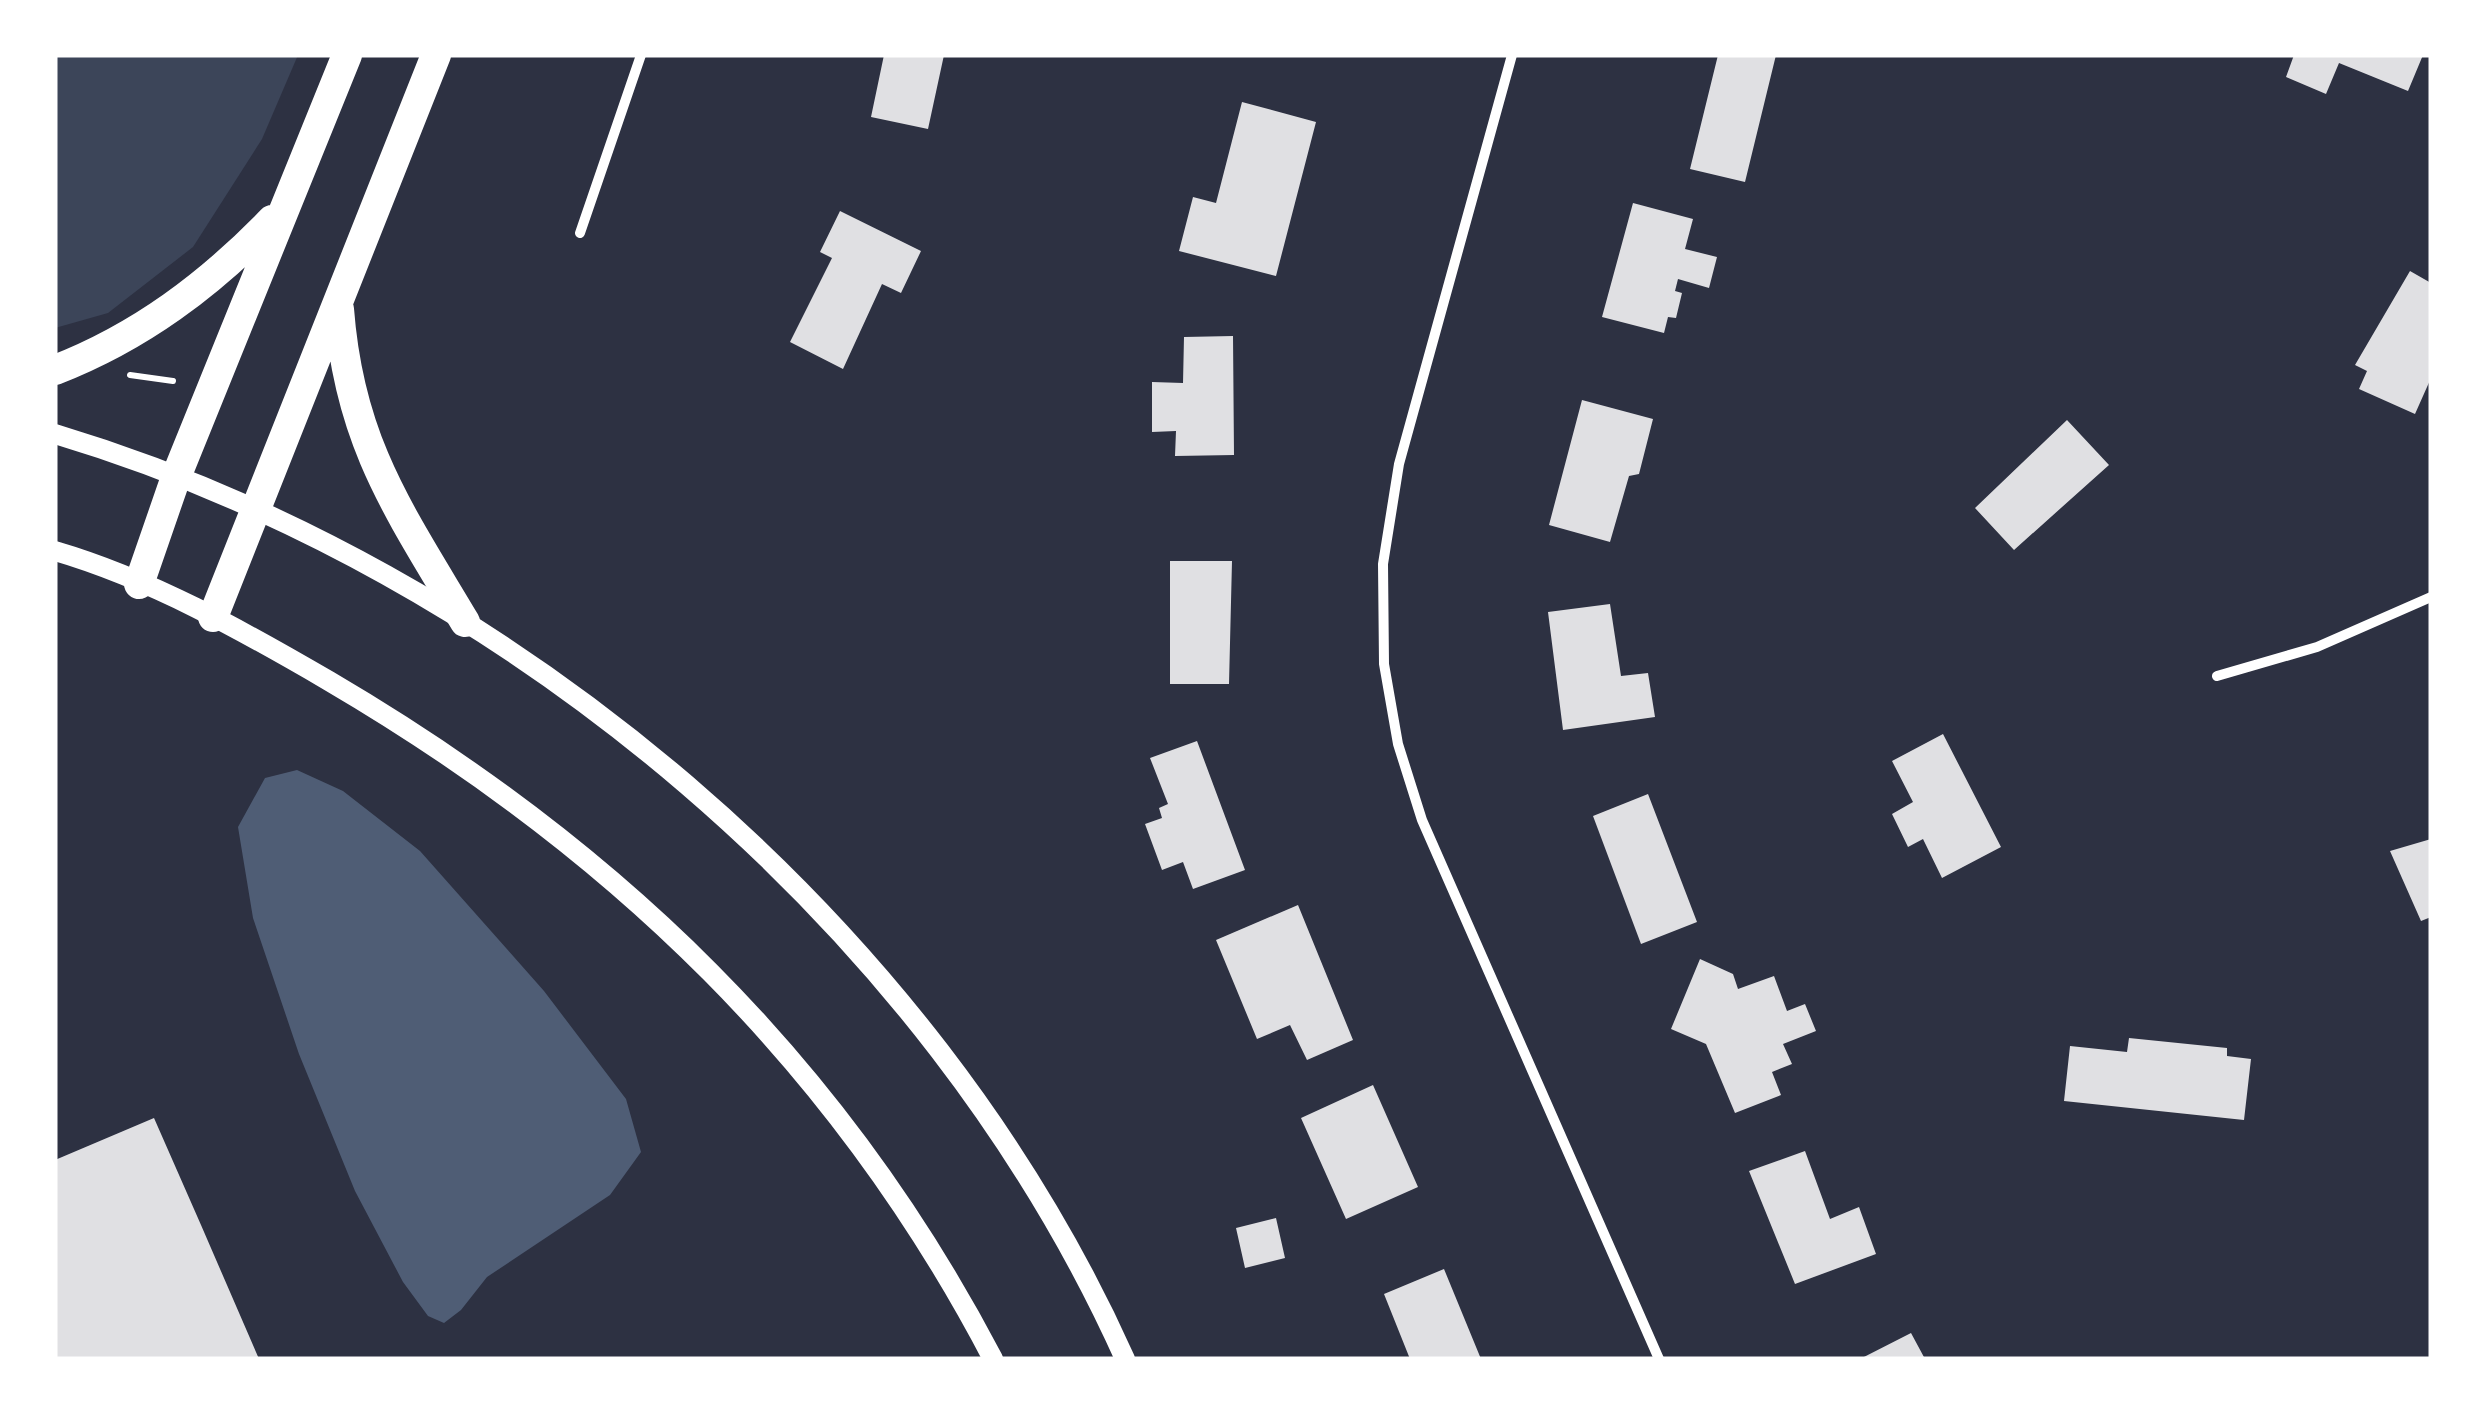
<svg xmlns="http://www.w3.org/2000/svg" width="2486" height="1414" viewBox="0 0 2486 1414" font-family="Arial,sans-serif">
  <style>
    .green { fill: #3c4559 }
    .water { fill: #4f5d75 }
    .building { fill: #e0e0e3 }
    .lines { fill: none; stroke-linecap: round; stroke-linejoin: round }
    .path { stroke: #fff; stroke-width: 6 }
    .minor { stroke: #fff; stroke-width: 10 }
    .secondary { stroke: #fff; stroke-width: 20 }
    .motorway { stroke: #fff; stroke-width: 30 }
  </style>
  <rect width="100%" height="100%" fill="#2d3142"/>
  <!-- green -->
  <path class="green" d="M55,55H298L262,139L193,247L108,313L55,328Z"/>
  <!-- water -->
  <path class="water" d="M297,770L343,791L420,851L544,991L626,1099L641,1152L610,1195L487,1277L461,1310L444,1323L428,1316L403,1282L355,1191L299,1054L253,918L238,827L265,778Z"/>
  <!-- building -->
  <path class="building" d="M884,55H944L928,129L871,117Z
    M1718,55H1776L1745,182L1690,169Z
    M2294,55H2423L2408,91L2339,63L2326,94L2286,77Z
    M1242,102L1316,122L1276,276L1179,251L1193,197L1216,203Z
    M1633,203L1693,219L1685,249L1717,257L1709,288L1678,279L1675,291L1682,293L1676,318L1668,317L1664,333L1602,317Z
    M840,211L921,251L901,293L882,284L843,369L790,342L832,258L820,252Z
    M2410,271L2431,283V378L2415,414L2359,389L2367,371L2355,365Z
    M1233,336L1234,455L1175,456L1176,431L1152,432V382L1183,383L1184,337Z
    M1582,400L1653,419L1639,474L1629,476L1610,542L1549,525Z
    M2067,420L2109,465L2014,550L1975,508Z
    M1170,561H1232L1229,684H1170Z
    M1610,604L1621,676L1648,673L1655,717L1563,730L1548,612Z
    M1943,734L2001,847L1942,878L1923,839L1908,847L1892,814L1913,802L1892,761Z
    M1197,741L1245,870L1193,889L1183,862L1162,870L1145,824L1162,818L1159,808L1168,804L1150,758Z
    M1648,794L1697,922L1641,944L1593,816Z
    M2431,839V917L2421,921L2390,851Z
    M1298,905L1353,1040L1307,1060L1290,1025L1257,1039L1216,940Z
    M1700,959L1733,974L1738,989L1774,976L1787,1011L1805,1004L1816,1031L1783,1044L1792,1064L1772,1072L1781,1095L1735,1113L1706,1044L1671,1029Z
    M2129,1038L2227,1048V1056L2251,1059L2244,1120L2064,1101L2070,1046L2127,1052Z
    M1373,1085L1418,1187L1346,1219L1301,1118Z
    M154,1118L201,1225L259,1359H55V1160Z
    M1805,1151L1830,1219L1859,1207L1876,1254L1795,1284L1749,1171Z
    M1276,1218L1285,1258L1245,1268L1236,1228Z
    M1444,1269L1481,1359H1410L1384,1294Z
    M1911,1333L1925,1359H1860Z"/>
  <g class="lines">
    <!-- path -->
    <path class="path" d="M130,375L173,381"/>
    <!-- minor -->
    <path class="minor" d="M1512,55L1399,464L1383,564L1384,664L1398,744L1422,820L1659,1359
      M580,233L641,55
      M2217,676L2317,647L2431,597"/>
    <!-- secondary -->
    <path class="secondary" d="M55,434C508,570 931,926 1125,1359
      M55,551C151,579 243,631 329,681C614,848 839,1064 993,1359"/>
    <!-- motorway -->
    <path class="motorway" d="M339,309C349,442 399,511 465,622
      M55,370C140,337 209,285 272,220
      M139,584L176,477L347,55
      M213,617L436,55"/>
  </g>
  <!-- border -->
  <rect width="2486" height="1414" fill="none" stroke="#ffffff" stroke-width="115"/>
</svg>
